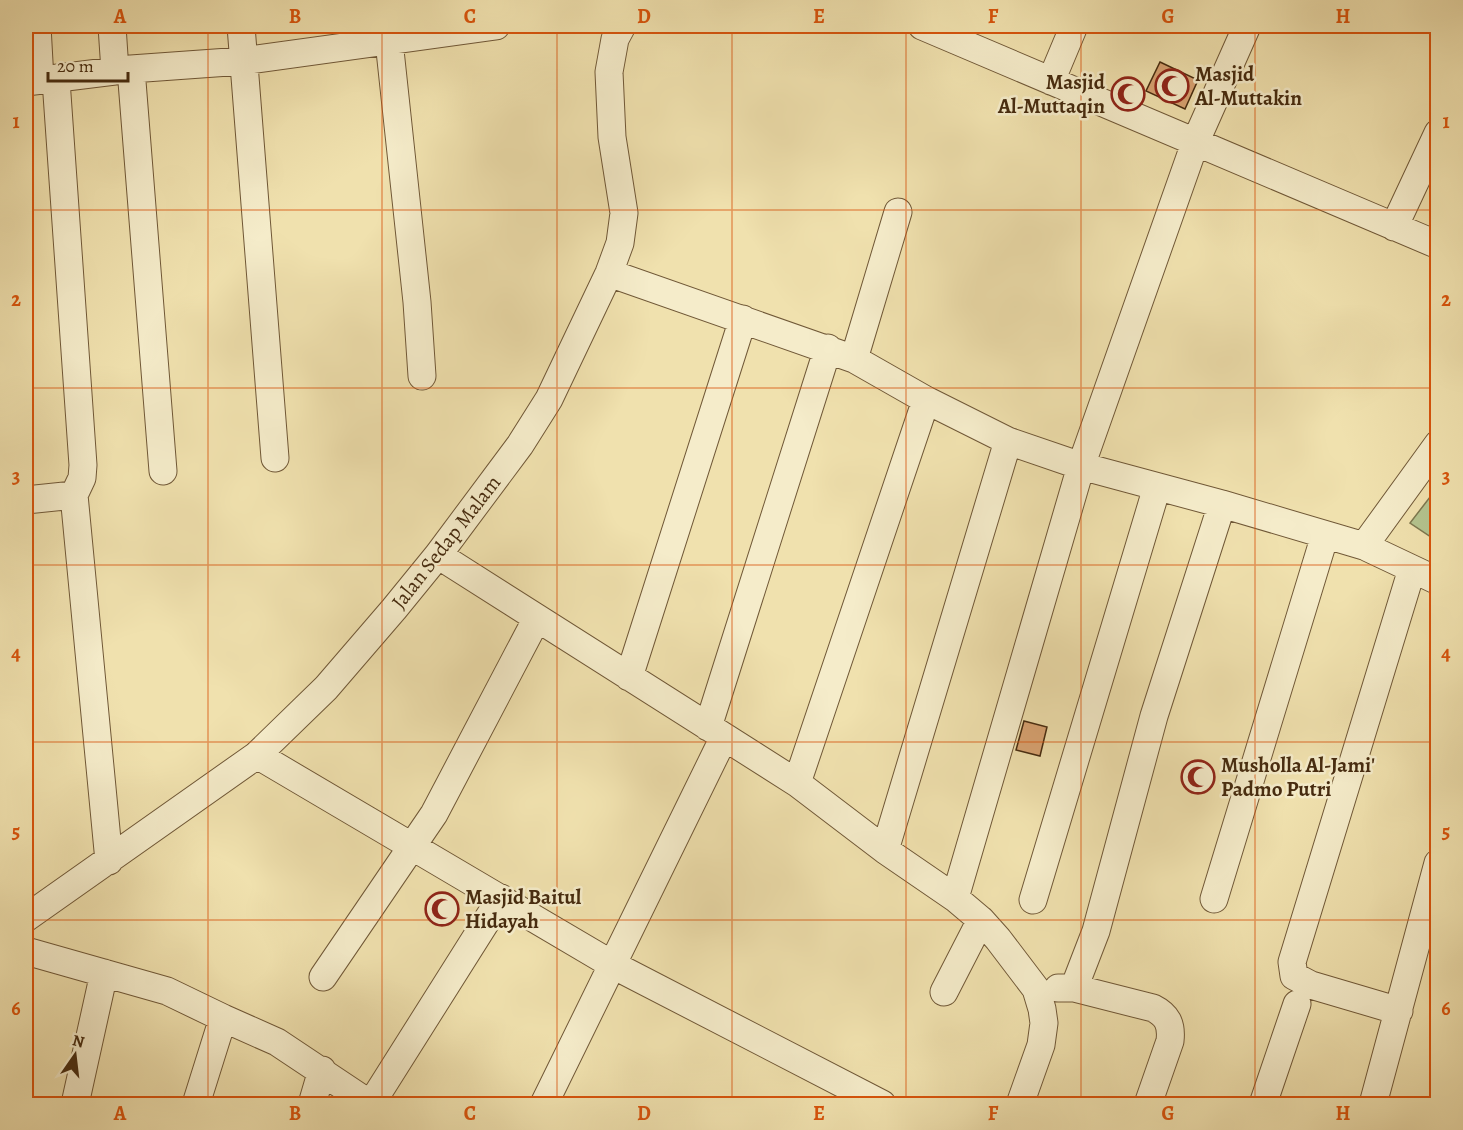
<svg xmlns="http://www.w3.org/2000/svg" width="1463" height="1130" viewBox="0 0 1463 1130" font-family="Alegreya,serif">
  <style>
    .green { fill: #b4c48f; stroke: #7d784f; stroke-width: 1.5 }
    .building { fill: #d9a372; stroke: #462b0f; stroke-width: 1.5 }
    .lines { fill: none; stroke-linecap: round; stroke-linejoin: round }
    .minor-casing { stroke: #705837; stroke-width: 29 }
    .minor { stroke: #f5ecca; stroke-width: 27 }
    .grid { fill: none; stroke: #d8540c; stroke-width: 1.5; stroke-opacity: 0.55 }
    .labels { text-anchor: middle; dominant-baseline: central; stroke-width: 5; stroke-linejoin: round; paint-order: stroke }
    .poi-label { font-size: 21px; font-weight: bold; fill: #462b0f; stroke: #f5ecca; text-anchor: start }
    .street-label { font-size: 21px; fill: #462b0f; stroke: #f5ecca }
    .neatline { fill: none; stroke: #d8540c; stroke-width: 2 }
    .grid-label { font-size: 20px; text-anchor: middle; font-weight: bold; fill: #d8540c }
  </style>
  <rect width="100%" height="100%" fill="#f0e1ae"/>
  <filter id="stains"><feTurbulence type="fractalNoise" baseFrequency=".00333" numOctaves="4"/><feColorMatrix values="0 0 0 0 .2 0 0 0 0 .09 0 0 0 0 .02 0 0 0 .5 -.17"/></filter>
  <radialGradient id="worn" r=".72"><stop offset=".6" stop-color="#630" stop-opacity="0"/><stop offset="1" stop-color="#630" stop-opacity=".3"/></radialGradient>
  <!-- green -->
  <path class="green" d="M1437,488V541L1410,523Z"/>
  <!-- building -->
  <path class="building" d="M1160,62L1198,80L1185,109L1146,91Z
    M1024,721L1047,727L1040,756L1016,750Z"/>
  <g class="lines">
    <!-- minor casing -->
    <g class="minor-casing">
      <path id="minor" d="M37,26L40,80
        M112,26L115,71
        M241,26L275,458
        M922,26L1438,245
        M389,41L417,302L422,376
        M131,69L163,471
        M1051,81L1074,26
        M26,82L131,69L243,61L496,26
        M1394,227L1438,133
        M609,273L854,359L926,400L1008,441L1081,466L1222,504L1364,546L1438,581
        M854,359L898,212
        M74,495L109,861
        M26,500L74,495L82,478L83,465L56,80
        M1364,546L1438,444
        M438,555L797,783L885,850L955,898L981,920L998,939L1036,989L1042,1009L1044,1023L1041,1045L1020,1104
        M629,677L743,319
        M708,727L828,348
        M257,755L613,965L882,1104
        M797,783L926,400
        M885,850L1008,441
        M955,898L1081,466L1195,143L1247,26
        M1214,899L1325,535
        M1033,900L1157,487
        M26,918L257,755L326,688L394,609L438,555L520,445L549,399L609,273L620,243L624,213L612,137L609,72L615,39L622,26
        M26,951L167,991L223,1018L196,1104
        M323,977L434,814L537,618
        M1058,988H1074L1153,1008C1167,1015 1172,1024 1170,1041L1148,1104
        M1074,988L1096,931L1154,716L1222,504
        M944,992L981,920
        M1399,1011L1311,985L1294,976L1292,962L1412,569
        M223,1018L277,1042L370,1104
        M75,1104L104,973
        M312,1104L322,1070
        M371,1104L501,898
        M544,1104L724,737
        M1263,1104L1297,1004
        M1373,1104L1438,863"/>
    </g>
    <!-- minor -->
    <use href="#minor" class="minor"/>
  </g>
  <!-- grid -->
  <path class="grid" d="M208,26V1104M382,26V1104M557,26V1104M732,26V1104M906,26V1104M1081,26V1104M1255,26V1104M26,210H1438M26,388H1438M26,565H1438M26,742H1438M26,920H1438"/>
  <!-- icons -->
  <defs>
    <g id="mosque-ring" transform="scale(1.725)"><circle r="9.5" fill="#f5ecca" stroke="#8f2418" stroke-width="1.5"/><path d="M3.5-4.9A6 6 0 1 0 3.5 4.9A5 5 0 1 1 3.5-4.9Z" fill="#8f2418"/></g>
  </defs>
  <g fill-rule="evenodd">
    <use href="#mosque-ring" x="1172" y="86"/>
    <use href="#mosque-ring" x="1128" y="94"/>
    <use href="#mosque-ring" x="1198" y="777"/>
    <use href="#mosque-ring" x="442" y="909"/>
  </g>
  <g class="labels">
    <!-- poi labels -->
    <g class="poi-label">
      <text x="1195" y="74">Masjid<tspan x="1195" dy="24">Al-Muttakin</tspan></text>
      <text x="1105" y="82" text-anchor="end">Masjid<tspan x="1105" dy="24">Al-Muttaqin</tspan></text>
      <text x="1221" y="765">Musholla Al-Jami'<tspan x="1221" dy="24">Padmo Putri</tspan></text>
      <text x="465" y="897">Masjid Baitul<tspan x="465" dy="24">Hidayah</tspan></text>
    </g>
    <!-- street labels -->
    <g class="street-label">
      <text transform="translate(446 542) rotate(-52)">Jalan Sedap Malam</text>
    </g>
  </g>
  <!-- margin -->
  <rect width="1463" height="1130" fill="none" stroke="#f0e1ae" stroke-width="66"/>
  <!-- north arrow -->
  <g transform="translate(75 1055) rotate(14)" stroke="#f5ecca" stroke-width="4.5" paint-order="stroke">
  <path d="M0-4.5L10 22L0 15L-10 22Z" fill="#462b0f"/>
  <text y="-9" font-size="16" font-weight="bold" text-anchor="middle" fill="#462b0f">N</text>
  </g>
  <!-- scale -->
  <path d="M48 72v9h80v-9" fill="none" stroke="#462b0f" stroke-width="3"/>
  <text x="57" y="72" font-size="18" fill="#462b0f" stroke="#f5ecca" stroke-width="4.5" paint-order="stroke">20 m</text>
  <rect x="33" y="33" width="1397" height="1064" class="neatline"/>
  <g class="grid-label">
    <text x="120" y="23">A</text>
    <text x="295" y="23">B</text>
    <text x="470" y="23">C</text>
    <text x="644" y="23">D</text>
    <text x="819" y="23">E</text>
    <text x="993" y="23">F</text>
    <text x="1168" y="23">G</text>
    <text x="1343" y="23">H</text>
    <text x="16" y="128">1</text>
    <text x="1446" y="128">1</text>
    <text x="16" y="306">2</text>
    <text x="1446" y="306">2</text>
    <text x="16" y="483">3</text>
    <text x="1446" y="483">3</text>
    <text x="16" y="660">4</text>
    <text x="1446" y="660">4</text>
    <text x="16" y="838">5</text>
    <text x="1446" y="838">5</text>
    <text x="16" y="1015">6</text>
    <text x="1446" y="1015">6</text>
    <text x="120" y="1120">A</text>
    <text x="295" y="1120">B</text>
    <text x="470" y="1120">C</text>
    <text x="644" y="1120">D</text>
    <text x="819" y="1120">E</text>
    <text x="993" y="1120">F</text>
    <text x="1168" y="1120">G</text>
    <text x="1343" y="1120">H</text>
  </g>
  <rect width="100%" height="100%" filter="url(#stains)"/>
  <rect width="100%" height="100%" fill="url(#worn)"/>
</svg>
